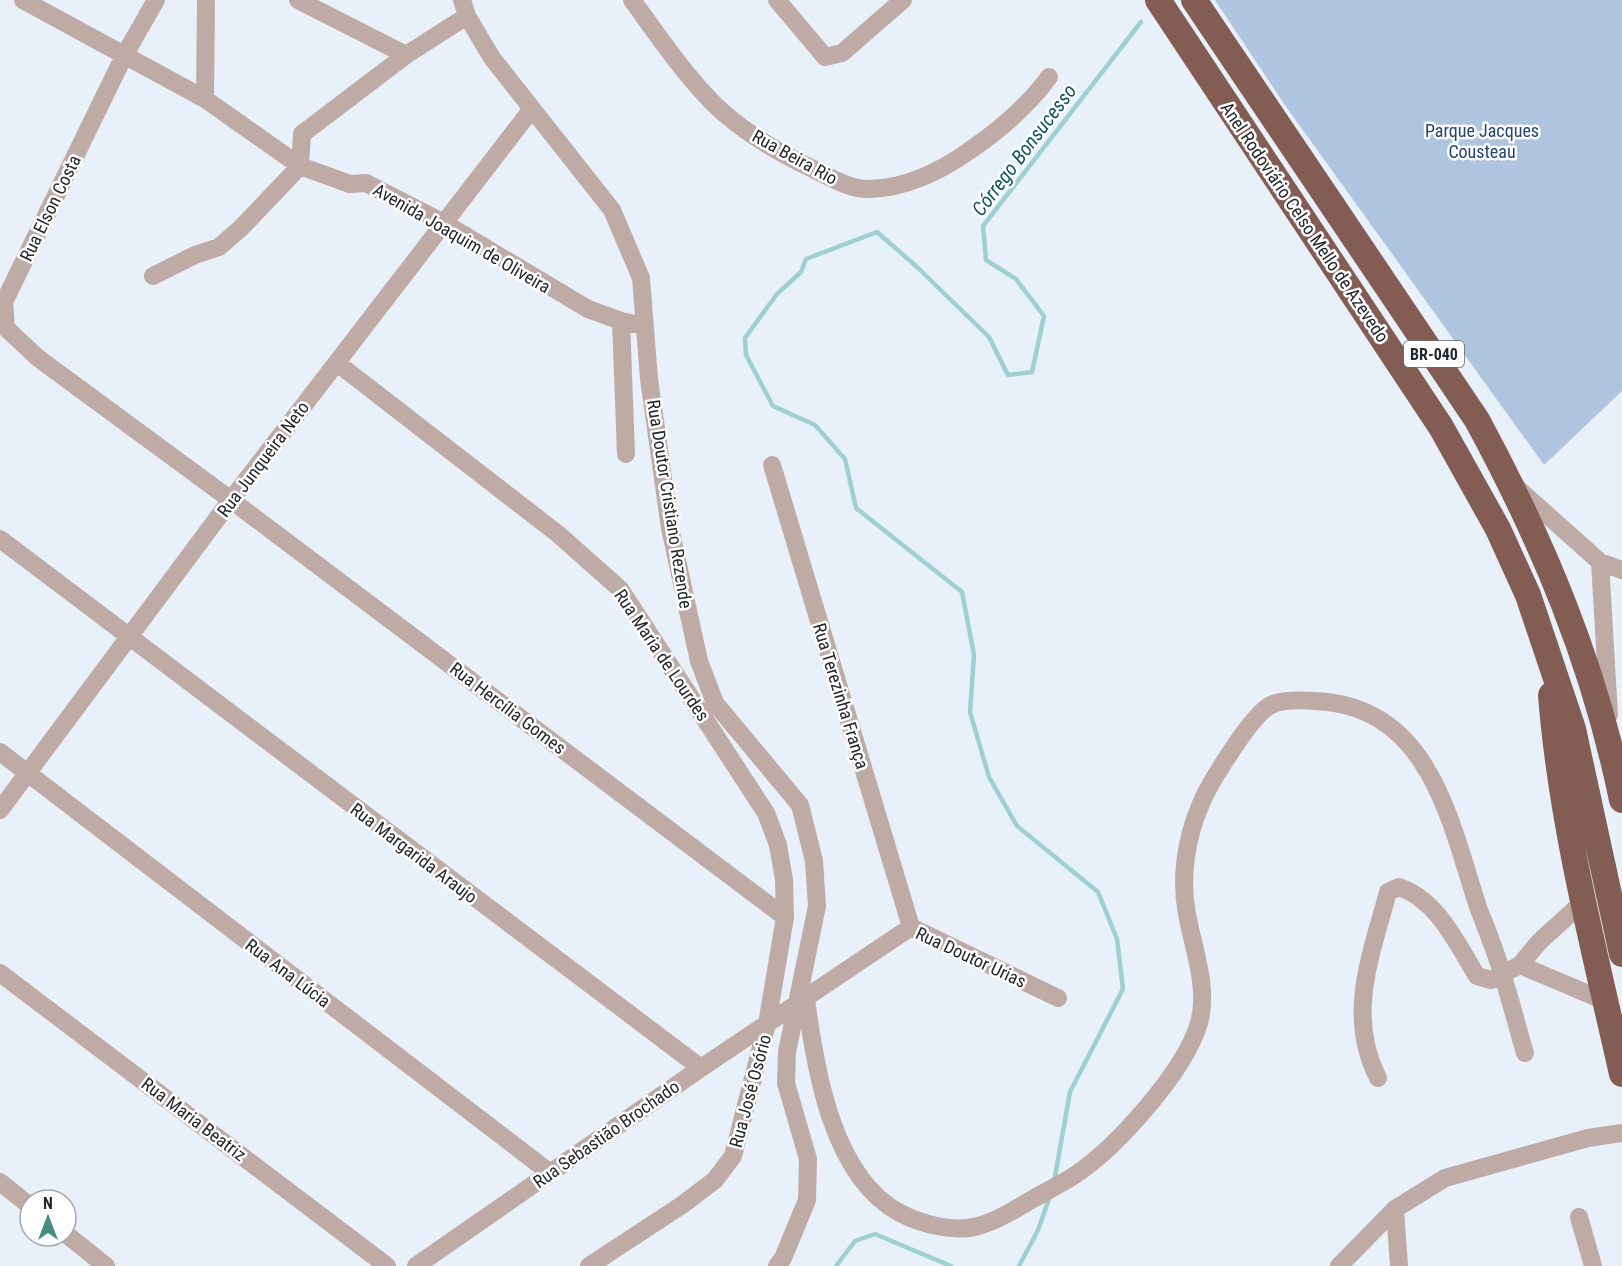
<svg xmlns="http://www.w3.org/2000/svg" width="1622" height="1266" viewBox="0 0 1622 1266" font-family="'Roboto Condensed',sans-serif">
  <style>
    .green { fill: #aec4df }
    .lines { fill: none; stroke-linecap: round; stroke-linejoin: round }
    .stream { stroke: #9ed0d3; stroke-width: 4.5 }
    .minor { stroke: #beaba6; stroke-width: 18 }
    .highway { stroke: #835d54; stroke-width: 26 }
    .labels { text-anchor: middle; dominant-baseline: central; stroke-width: 5; stroke-linejoin: round; paint-order: stroke }
    .shield { fill: #fff; stroke: #65676a; stroke-width: 1.5 }
    .shield-label { font-size: 16px; font-weight: bold; fill: #23262a }
    .park-label { font-size: 18px; fill: #22456f; stroke: #fff }
    .street-label { font-size: 18px; fill: #23262a; stroke: #fff }
    .water-label { font-size: 20px; font-style: italic; fill: #0c5559; stroke: #fff }
  </style>
  <rect width="100%" height="100%" fill="#e8f0fa"/>
  <!-- green -->
  <path class="green" d="M1215,0H1622V391L1544,465L1287,108Z"/>
  <g class="lines">
    <!-- stream -->
    <path class="stream" d="M1054,1182L1070,1092L1123,989L1117,939L1098,892L1017,826L989,777L970,712L974,655L962,592L856,508L845,459L815,425L773,406L746,355L745,338L777,294L801,272L806,259L877,232L917,267L989,337L1008,375L1032,372L1044,316L1016,279L986,260L983,226L1141,22
      M836,1266L855,1241L875,1234L951,1266
      M1019,1266L1038,1230L1050,1196"/>
    <!-- minor -->
    <path class="minor" d="M23,0L205,99L300,166L350,184L366,183L444,223L588,309L621,321L645,326
      M156,0L124,56L4,302L6,328L38,358L231,500L785,917
      M298,0L406,55
      M462,0L467,16L492,58L612,210L641,278L649,379L670,528L699,661L715,703L800,805L814,861L817,906L787,1052L786,1083L808,1159L807,1200L783,1258L777,1266
      M632,0C657,34 681,70 711,101C739,130 781,154 817,171C833,179 850,189 868,189C904,189 941,171 969,151C1000,130 1027,107 1049,77
      M777,0L825,57L842,53L903,0
      M205,99L206,0
      M153,276L195,255L219,247L241,228L300,166L302,134L406,55L467,16
      M621,321L626,454
      M337,363L558,534L620,589L766,813L778,845L784,880L785,917L767,1024L733,1156L715,1180L682,1205L589,1266
      M772,465L911,927
      M1516,487L1600,562L1609,715
      M0,539L701,1068
      M1600,562L1622,570
      M0,752L549,1172
      M0,810L231,500L531,110
      M911,927L1058,998
      M1520,965L1605,1001
      M0,973L387,1266
      M806,999C815,1068 832,1177 900,1213C921,1224 954,1233 978,1226C997,1221 1014,1210 1031,1200C1045,1192 1061,1184 1075,1175C1117,1147 1185,1071 1199,1023C1209,988 1193,948 1187,914C1180,879 1186,839 1200,806C1208,785 1252,714 1271,705C1283,699 1301,700 1314,701C1429,705 1449,818 1478,907C1482,918 1487,929 1491,941C1505,977 1514,1016 1525,1053
      M1378,1078C1346,1015 1371,956 1388,892L1399,887C1438,900 1457,944 1477,976L1491,980L1520,965L1539,942L1583,902
      M0,1182L30,1206
      M1395,1209L1399,1266
      M1579,1217L1593,1266
      M66,1234L106,1266
      M416,1266L701,1068L911,927
      M1339,1266L1395,1209L1445,1178L1588,1138L1622,1133"/>
    <!-- highway -->
    <path class="highway" d="M1158,0L1441,427L1498,529L1528,595L1573,729L1622,954
      M1194,0L1477,420C1543,542 1594,663 1622,800
      M1551,695C1561,823 1594,949 1622,1074"/>
  </g>
  <g class="labels">
    <!-- shield labels -->
    <rect class="shield" x="1404" y="341" width="60" height="26" rx="4.5"/>
    <g class="shield-label">
      <text x="1434" y="354">BR-040</text>
    </g>
    <!-- park labels -->
    <g class="park-label">
      <text x="1482" y="130">Parque Jacques<tspan x="1482" dy="21">Cousteau</tspan></text>
    </g>
    <!-- street labels -->
    <g class="street-label">
      <text transform="translate(795 157) rotate(29)">Rua Beira Rio</text>
      <text transform="translate(50 208) rotate(-64)">Rua Elson Costa</text>
      <text transform="translate(1305 222) rotate(56)">Anel Rodoviário Celso Mello de Azevedo</text>
      <text transform="translate(462 238) rotate(30)">Avenida Joaquim de Oliveira</text>
      <text transform="translate(263 459) rotate(-53)">Rua Junqueira Neto</text>
      <text transform="translate(670 504) rotate(81)">Rua Doutor Cristiano Rezende</text>
      <text transform="translate(662 655) rotate(56)">Rua Maria de Lourdes</text>
      <text transform="translate(841 696) rotate(73)">Rua Terezinha França</text>
      <text transform="translate(508 708) rotate(37)">Rua Hercília Gomes</text>
      <text transform="translate(414 853) rotate(37)">Rua Margarida Araujo</text>
      <text transform="translate(971 957) rotate(25)">Rua Doutor Urias</text>
      <text transform="translate(288 973) rotate(37)">Rua Ana Lúcia</text>
      <text transform="translate(750 1091) rotate(-75)">Rua José Osório</text>
      <text transform="translate(194 1119) rotate(37)">Rua Maria Beatriz</text>
      <text transform="translate(606 1134) rotate(-35)">Rua Sebastião Brochado</text>
    </g>
    <!-- water labels -->
    <g class="water-label">
      <text transform="translate(1024 150) rotate(-53)">Córrego Bonsucesso</text>
    </g>
  </g>
  <!-- north arrow -->
  <g transform="translate(48 1218)"><circle r="28" fill="#ffffff" stroke="#a7a8aa" stroke-width="1.5"/>
  <path d="M0-4.5L10 22L0 15L-10 22Z" fill="#478d84"/>
  <text y="-9" font-size="16" font-weight="bold" text-anchor="middle" fill="#23262a">N</text>
  </g>
</svg>
